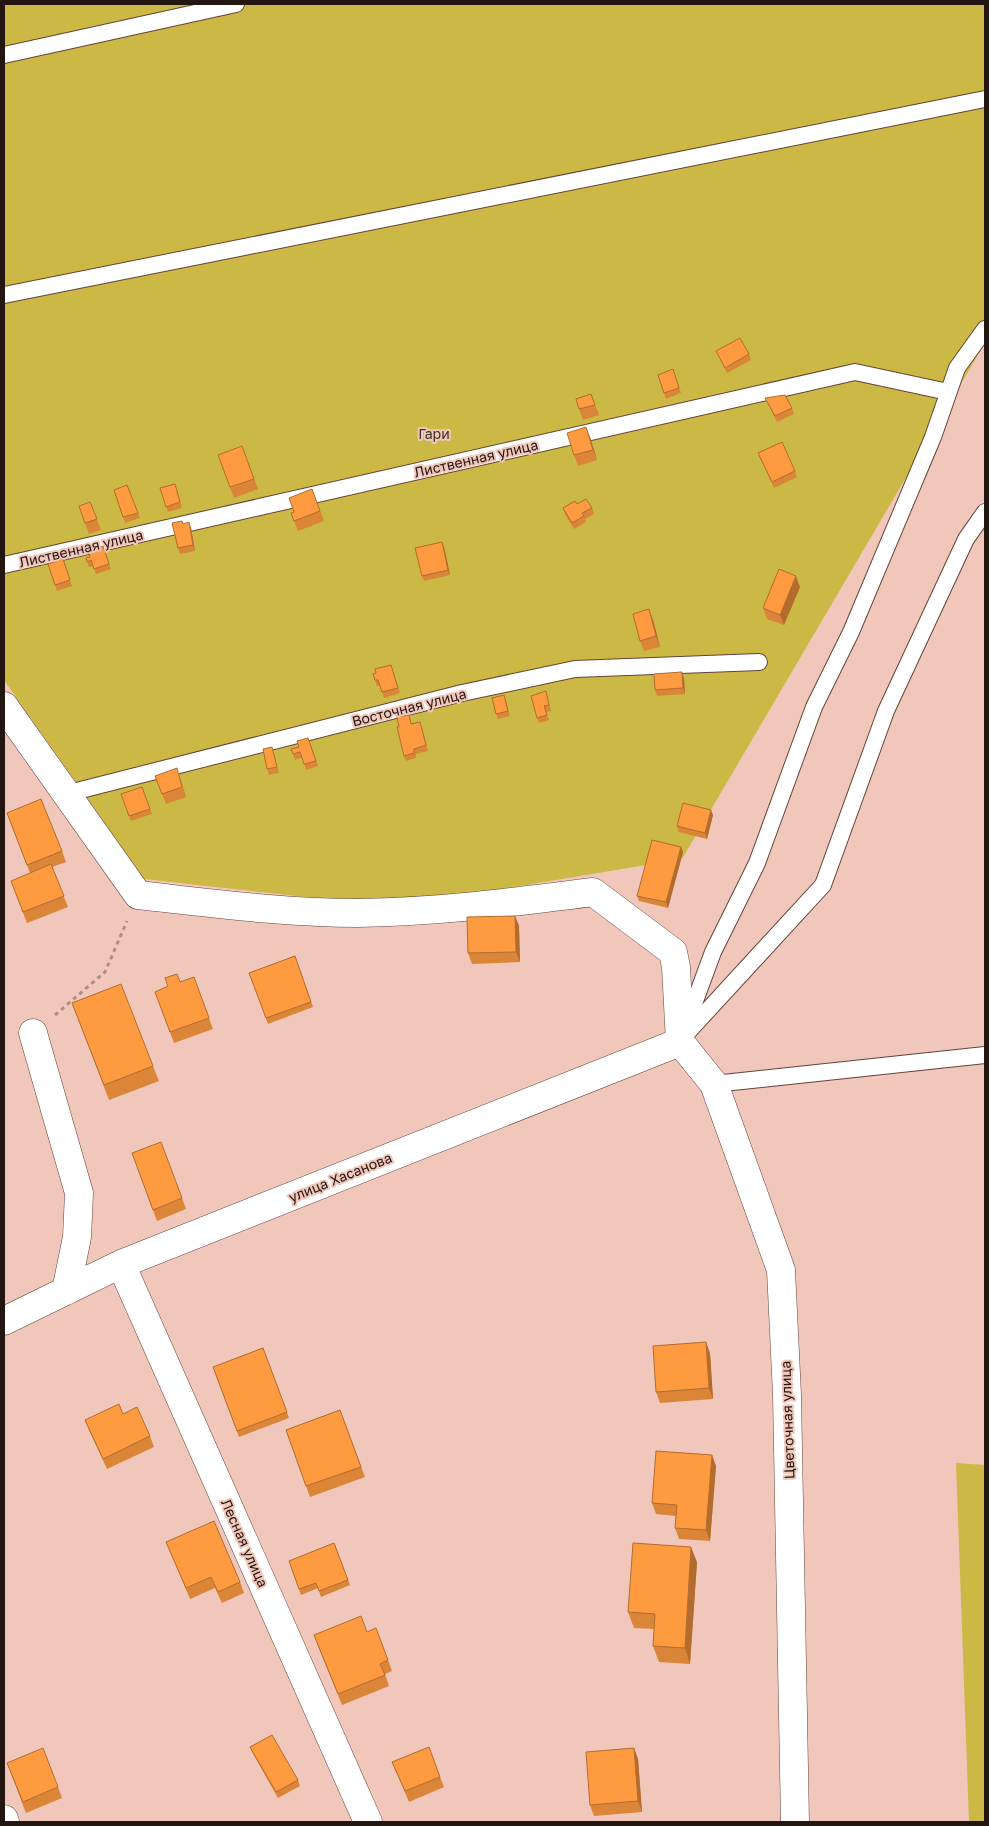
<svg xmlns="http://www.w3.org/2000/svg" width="989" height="1826" viewBox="0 0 989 1826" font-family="'Golos Text',sans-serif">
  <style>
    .green { fill: #ccb845 }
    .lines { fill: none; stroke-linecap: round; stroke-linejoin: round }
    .lane-casing { stroke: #654338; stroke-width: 18 }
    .street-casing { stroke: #654338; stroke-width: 29 }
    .path { stroke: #ae8e83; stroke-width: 3; stroke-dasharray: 4 4; stroke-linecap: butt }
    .lane { stroke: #fff; stroke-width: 16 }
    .street { stroke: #fff; stroke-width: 28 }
    .wall { fill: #da8538 }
    .shaded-wall { fill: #b26c2e }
    .building { fill: #fe9b41; stroke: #b26c2e }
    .labels { text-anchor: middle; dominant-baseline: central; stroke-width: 4; stroke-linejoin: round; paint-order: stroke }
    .park-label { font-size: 14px; fill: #36321c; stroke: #f0c7ba }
    .street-label { font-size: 14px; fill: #231510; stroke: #f0c7ba }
  </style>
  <rect width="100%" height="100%" fill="#f0c7ba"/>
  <!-- green -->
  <path class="green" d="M4,4H985V343L682,859L393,907L144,879L4,680Z
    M956,1463L985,1465V1822H969Z"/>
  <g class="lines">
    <!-- lane casing -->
    <g class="lane-casing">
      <path id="lane" d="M4,55L236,4
        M4,295L985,99
        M4,565L855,372L948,392
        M65,794L462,693L575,669L759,662
        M685,1028L713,952L757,863L814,707L851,632L933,437L957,368L985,329
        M686,1034L823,885L886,711L966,539L985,512
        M714,1084L985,1055"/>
    </g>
    <!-- street casing -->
    <g class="street-casing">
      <path id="street" d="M4,706L138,895C211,903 284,913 358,913C437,912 515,902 593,892L673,952L676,967L680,1042
        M33,1033L79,1193L77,1237L66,1291
        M680,1042L714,1084L781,1270L787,1395L795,1822
        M121,1264L368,1822
        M4,1321L121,1264L680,1042
        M4,1819L5,1822"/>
    </g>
    <!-- path -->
    <path class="path" d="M55,1015L105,972L127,921"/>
    <!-- lane -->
    <use href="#lane" class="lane"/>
    <!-- street -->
    <use href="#street" class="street"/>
  </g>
  <!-- wall -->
  <path class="wall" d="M716,351L749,354L751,360L727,373Z
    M673,369L681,393L666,399L658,375Z
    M591,394L599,415L583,420L579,409Z
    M765,398L792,408L794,414L777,422Z
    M590,437L597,460L578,466L574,455Z
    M242,446L258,489L234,498L218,455Z
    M758,453L795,471L797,477L774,488Z
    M175,484L182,508L168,512L160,488Z
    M127,485L140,518L125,523L114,490Z
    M312,489L324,521L298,531L291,513L294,512Z
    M90,502L101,530L89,534L79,506Z
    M577,504L592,508L594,514L585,519L586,522L574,529L565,514L563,508Z
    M183,524L191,528L195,551L180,554L178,548Z
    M103,546L111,569L96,574L93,566L89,567L86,558L90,557Z
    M444,547L450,575L424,581L422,576Z
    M63,559L72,586L57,591L48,564Z
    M800,587L784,625L767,619L763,608Z
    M653,620L660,647L644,651L640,641Z
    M391,665L400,693L384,698L380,685L377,686L375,680L376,673Z
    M684,678L685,694L657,696L655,690Z
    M546,691L551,711L546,712L549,720L539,723L537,718Z
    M506,700L510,716L498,719L496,714Z
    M409,715L412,724L422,727L428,751L416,754V758L406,761L404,756L399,727Z
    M308,738L318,766L306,770L302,757L295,760L291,749L299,747Z
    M272,747L279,773L269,775L267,769Z
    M155,776L181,779L186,797L166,804Z
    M142,787L152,814L131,821L121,794Z
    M713,815L707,839L679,832L677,826Z
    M11,824L62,851L66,862L52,867L68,907L27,923L15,892L30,873Z
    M681,847L683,852L668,908L639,901L637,896Z
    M515,916L519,926L520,962L472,964L468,953Z
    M295,956L313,1007L268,1024L249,973Z
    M194,977L213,1029L174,1043L155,992Z
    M72,1003L153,1066L159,1081L109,1100Z
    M132,1153L182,1198L186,1209L157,1221Z
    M263,1348L289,1418L239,1437L213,1367Z
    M710,1353L713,1399L660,1403L656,1392Z
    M340,1410L365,1477L310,1497L286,1430Z
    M123,1414L150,1436L154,1447L107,1469L89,1430L85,1420Z
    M716,1466L710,1541L679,1539L675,1528L676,1516L656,1514L652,1503Z
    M166,1542L240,1582L244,1593L222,1603L215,1588L190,1599Z
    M334,1543L350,1585L321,1597L318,1588L301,1595L289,1561Z
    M697,1562L690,1664L659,1662L653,1646L654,1629L634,1628L628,1612Z
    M367,1632L388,1660L392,1671L385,1674L389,1686L342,1705L318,1646Z
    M250,1747L298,1780L300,1786L278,1798L252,1752Z
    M634,1748L638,1759L642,1812L594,1816L590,1805Z
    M392,1762L440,1777L444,1787L409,1802Z
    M7,1763L58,1787L62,1798L26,1813Z"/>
  <!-- shaded-wall -->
  <path class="shaded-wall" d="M586,427L590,437L597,460L593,450Z
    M189,522L191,528L195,551L193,545Z
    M442,542L444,547L450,575L448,570Z
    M796,576L800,587L784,625L780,615Z
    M649,609L653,620L660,647L656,636Z
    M682,672L684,678L685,694L683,688Z
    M711,810L713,815L707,839L705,833Z
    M681,847L683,852L668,908L666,902Z
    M515,916L519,926L520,962L516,952Z
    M706,1342L710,1353L713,1399L709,1388Z
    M712,1455L716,1466L710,1541L706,1530Z
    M691,1547L697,1562L690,1664L685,1648Z
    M634,1748L638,1759L642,1812L638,1801Z"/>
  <!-- building -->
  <path class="building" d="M740,338L749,354L725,368L716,351Z
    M673,369L679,388L664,393L658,375Z
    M591,394L595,405L579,409L576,399Z
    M785,395L792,408L775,416L765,398Z
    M586,427L593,450L574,455L567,433Z
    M782,442L795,471L772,482L758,453Z
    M242,446L254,479L230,487L218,455Z
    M175,484L180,502L166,507L160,488Z
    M127,485L138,513L123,517L114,490Z
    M312,489L320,511L294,521L291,513L294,512L289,498Z
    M586,499L592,508L582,513L584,516L572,523L563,508L575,501L577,504Z
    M90,502L97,519L85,523L79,506Z
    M182,521L183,524L189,522L193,545L178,548L172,523Z
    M442,542L448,570L422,576L415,548Z
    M103,546L109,564L94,569L91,560L87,562L86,558L90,557L88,550Z
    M63,559L70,580L55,585L48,564Z
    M779,569L796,576L780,615L763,608Z
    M649,609L656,636L640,641L633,614Z
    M391,665L398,688L382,692L378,680H375L373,674L376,673L375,669Z
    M682,672L683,688L655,690L654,674Z
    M546,691L549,705L544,706L547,715L537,718L531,696Z
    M504,695L508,711L496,714L492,698Z
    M409,715L411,724L420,722L426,745L414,749V753L404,756L397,727H399L397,717Z
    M308,738L316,761L304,764L300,752L293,754L291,749L299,747L297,741Z
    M272,747L277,767L267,769L263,749Z
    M177,768L182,787L162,794L155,776Z
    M142,787L150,809L129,816L121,794Z
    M41,799L62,851L27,865L7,813Z
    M683,803L711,810L705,833L677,826Z
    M652,840L681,847L666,902L637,896Z
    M51,864L64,896L23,912L11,881Z
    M515,916L516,952L468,953L467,917Z
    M295,956L311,1002L266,1018L249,973Z
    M177,974L180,982L194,977L209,1018L170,1032L155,992L168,986L165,978Z
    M121,984L153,1066L104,1085L72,1003Z
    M161,1142L182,1198L153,1210L132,1153Z
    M706,1342L709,1388L656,1392L653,1346Z
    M263,1348L287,1412L237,1431L213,1367Z
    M119,1404L123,1414L137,1407L150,1436L103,1459L85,1420Z
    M340,1410L361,1467L306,1486L286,1430Z
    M656,1451L712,1455L706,1530L675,1528L677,1505L652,1503Z
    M214,1521L240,1582L218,1592L211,1577L186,1588L166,1542Z
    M334,1543L348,1580L319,1591L316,1583L299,1589L289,1561Z
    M633,1543L691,1547L685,1648L653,1646L655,1614L628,1612Z
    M361,1616L367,1632L376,1628L388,1660L380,1664L385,1675L338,1694L314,1635Z
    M272,1735L298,1780L276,1792L250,1747Z
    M429,1747L440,1777L405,1791L392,1762Z
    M43,1748L58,1787L23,1802L7,1763Z
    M634,1748L638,1801L590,1805L586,1752Z"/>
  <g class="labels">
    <!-- park labels -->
    <g class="park-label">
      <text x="434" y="433">Гари</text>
    </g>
    <!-- street labels -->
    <g class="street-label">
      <text transform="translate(476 458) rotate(-13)">Лиственная улица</text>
      <text transform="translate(81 548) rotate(-13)">Лиственная улица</text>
      <text transform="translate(409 707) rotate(-14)">Восточная улица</text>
      <text transform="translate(340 1177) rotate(-22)">улица Хасанова</text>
      <text transform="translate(787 1420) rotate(-92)">Цветочная улица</text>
      <text transform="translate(245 1543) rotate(66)">Лесная улица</text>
    </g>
  </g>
  <!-- border -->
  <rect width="989" height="1826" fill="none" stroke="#231510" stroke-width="10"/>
</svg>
